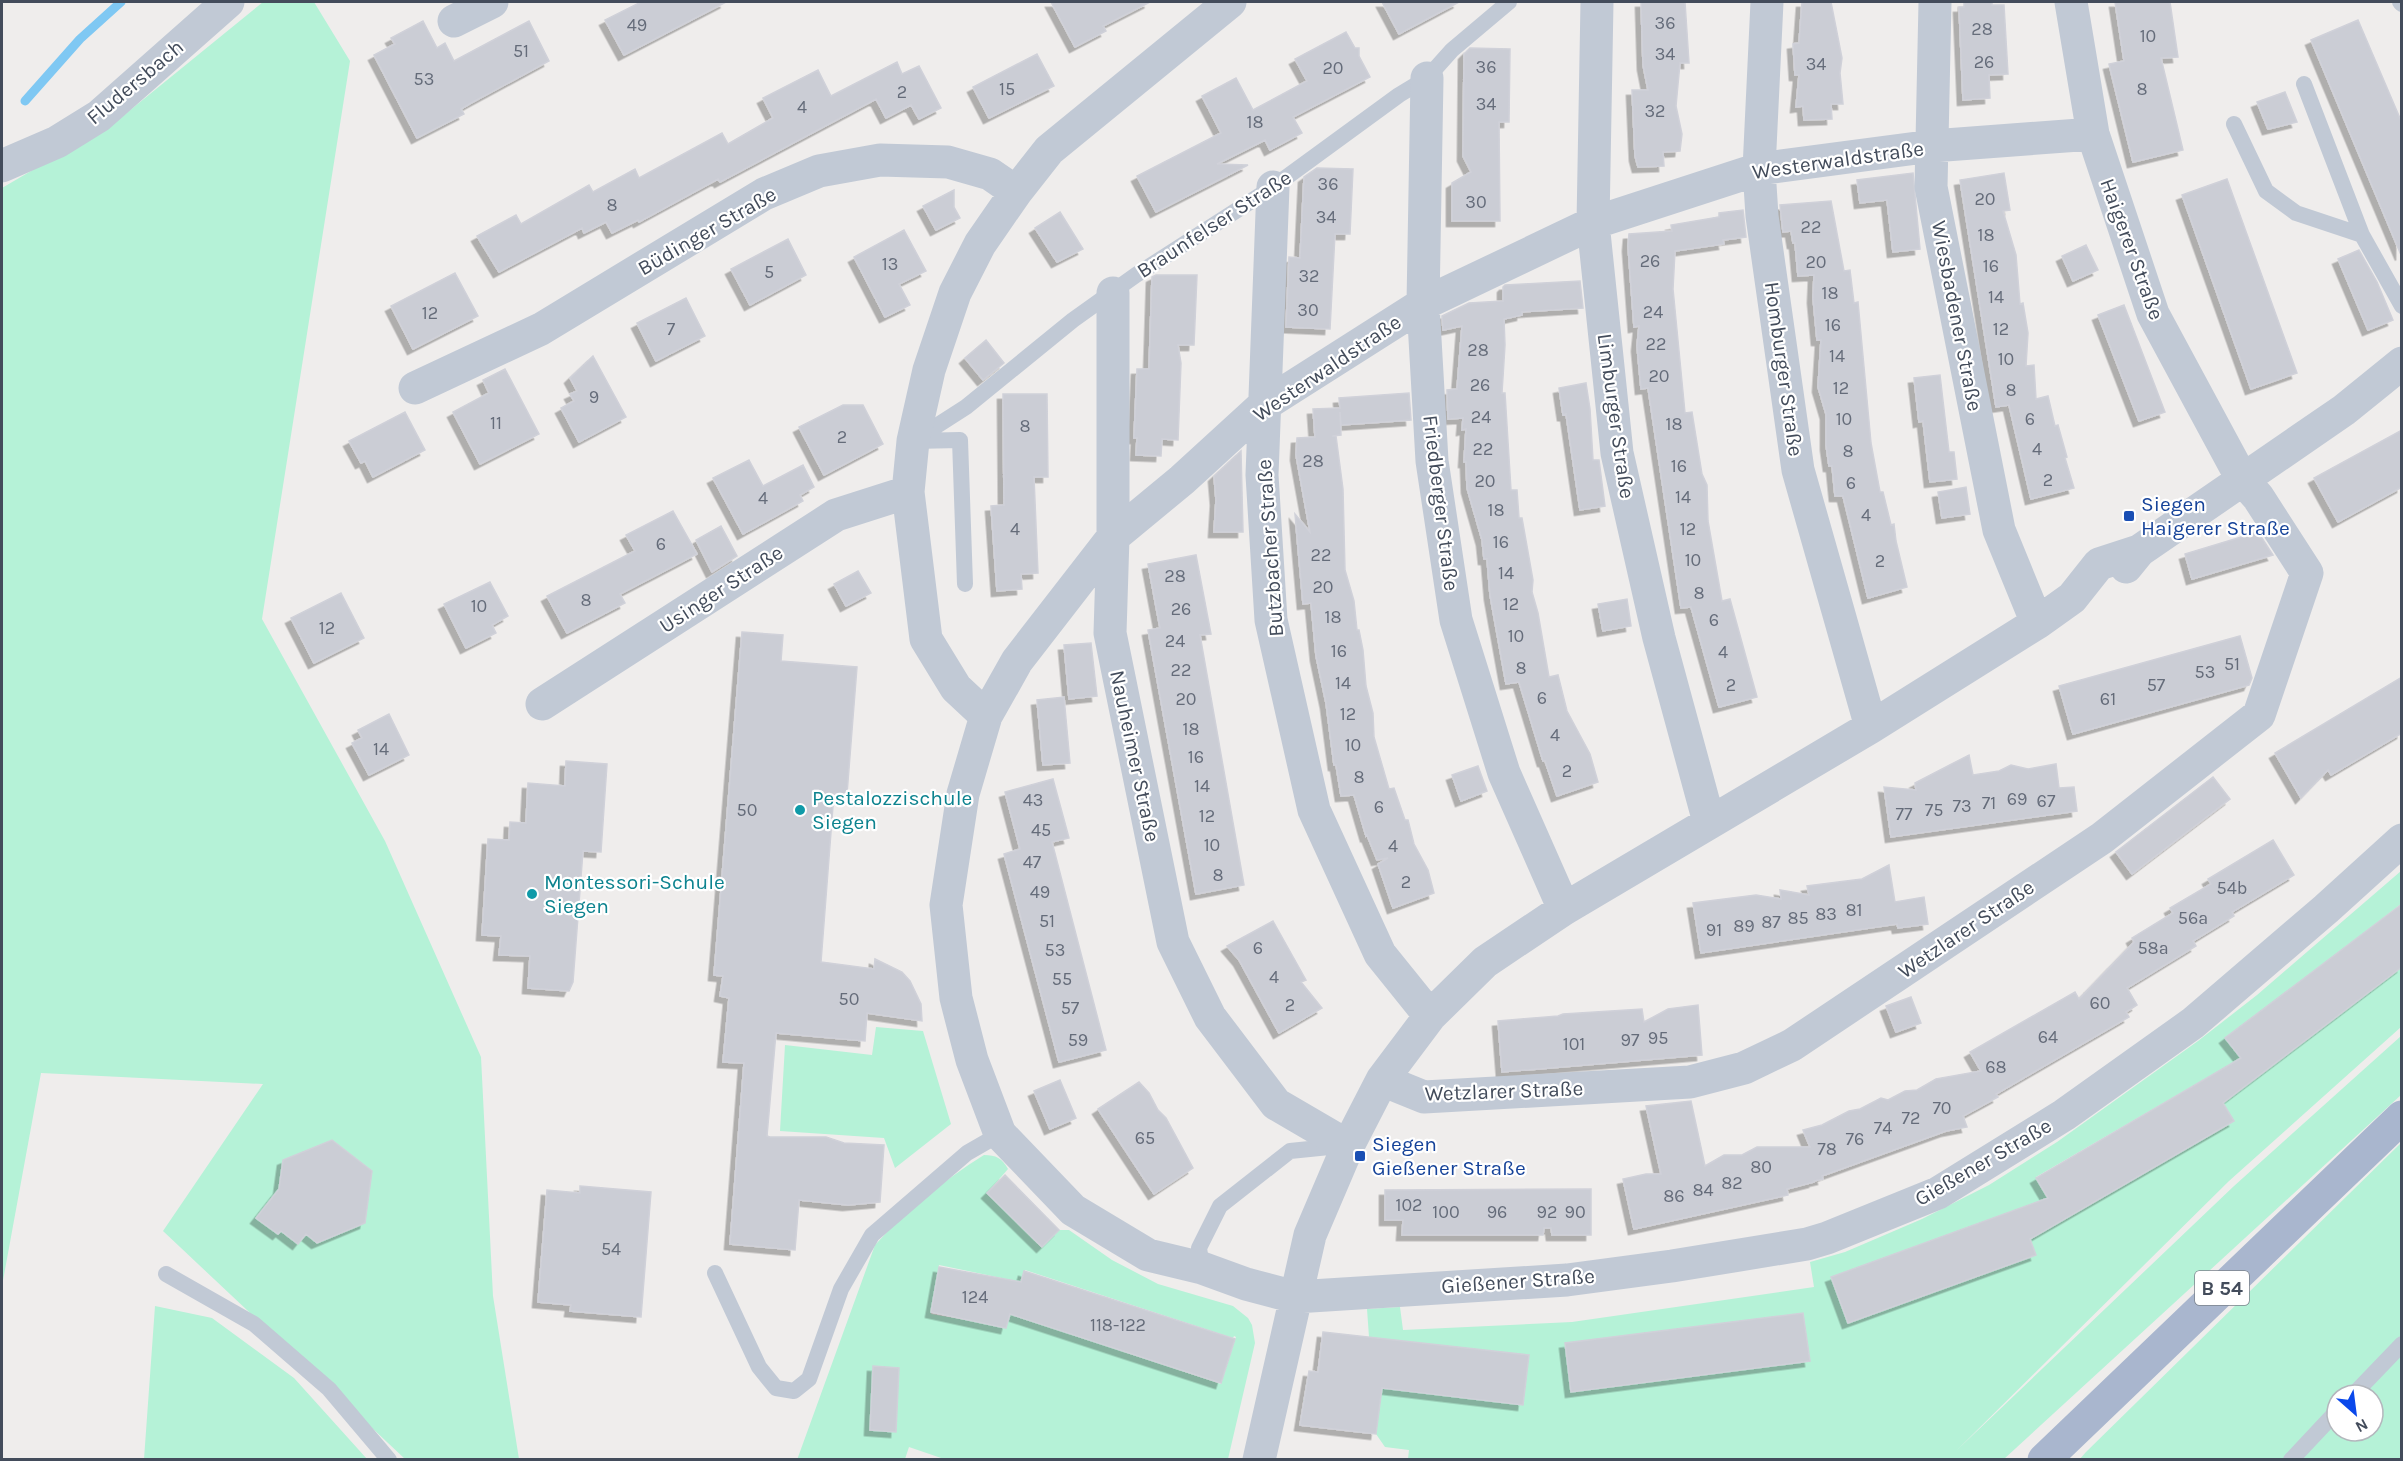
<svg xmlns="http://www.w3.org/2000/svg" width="2403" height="1461" viewBox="0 0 2403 1461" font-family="Karla,sans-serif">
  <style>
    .green { fill: #b5f2d7; fill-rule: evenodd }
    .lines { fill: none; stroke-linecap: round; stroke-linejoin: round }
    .stream { stroke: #7fc8f3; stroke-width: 9 }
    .building { fill: #cbcdd5; stroke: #d0d1d9; stroke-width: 1.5; filter: url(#shadow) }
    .service { stroke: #c1c9d5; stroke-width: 16 }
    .minor { stroke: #c1c9d5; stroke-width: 33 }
    .primary { stroke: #a9b6ce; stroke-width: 33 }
    .transit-dot { fill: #1a4fb4; stroke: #fff; stroke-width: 2 }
    .culture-dot { fill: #0f9aa8; stroke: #fff; stroke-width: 2 }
    .labels { text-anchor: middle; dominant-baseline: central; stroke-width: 4.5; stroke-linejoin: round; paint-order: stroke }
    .number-label { font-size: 18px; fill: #656c7a }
    .shield { fill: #fff; stroke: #7b828c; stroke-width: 1.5 }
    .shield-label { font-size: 20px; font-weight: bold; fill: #434c5b }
    .street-label { font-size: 21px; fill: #434c5b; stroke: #fff }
    .transit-label { font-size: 21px; fill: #164399; stroke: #fff; text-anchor: start }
    .culture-label { font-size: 21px; fill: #0d838f; stroke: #fff; text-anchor: start }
  </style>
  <defs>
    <filter id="shadow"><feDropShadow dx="-5.5" dy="5.5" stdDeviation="0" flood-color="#0004"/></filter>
  </defs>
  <rect width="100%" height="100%" fill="#efedec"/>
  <!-- green -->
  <path class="green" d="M263,2H314L350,61L262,619L385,841L481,1057L493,1296L519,1459H405L163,1231L263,1084L41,1073L2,1286V188L118,120Z
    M2401,871V904L2226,1039L2255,1078L2401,967V1027L2229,1181L1956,1451L2234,1186L2401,1036V1095L2004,1459H1408L1409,1450L1385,1447L1376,1434L1379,1410L1303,1401L1306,1397L1366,1386L1523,1405L1529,1355L1369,1337L1367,1309L1400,1307L1403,1330L1572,1322L1814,1287L1810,1262L1845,1252L1922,1219L1989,1185L2057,1142L2198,1041L2257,995ZM2208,1077L2233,1120L2061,1221L2036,1177ZM2019,1209L2036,1255L1848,1323L1831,1277ZM1803,1313L1810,1361L1572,1392L1566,1343Z
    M876,1027L923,1031L951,1124L895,1168L884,1138L780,1131L785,1045L872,1055Z
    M2401,1143V1459L2079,1460L2086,1452ZM2337,1395H2373V1431H2337Z
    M984,1155C996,1155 1002,1158 1008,1169L987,1193L1041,1247L1059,1230H1069L1112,1260L1158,1284L1233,1306L1248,1318L1252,1325L1255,1343L1228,1459H944L909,1447L905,1459L797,1460L875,1245C907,1210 944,1180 984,1155ZM939,1265L1021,1282L1025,1270L1233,1338L1234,1336L1236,1337L1221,1384L1010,1314L1006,1327L931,1314ZM873,1367L899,1368L896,1432L870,1430Z
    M155,1306L212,1318L294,1378L367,1459H144Z"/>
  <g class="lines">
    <!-- stream -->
    <path class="stream" d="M25,101L80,39L121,2"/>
  </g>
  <!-- building -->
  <path class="building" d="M641,2H726L624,55L605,20Z
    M1051,2H1150L1103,26L1106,31L1075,47Z
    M1382,2H1459L1399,34Z
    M1641,2H1685L1689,63H1680L1676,106L1682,134L1680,151L1663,152L1664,166L1638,167L1635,156L1632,90H1648L1643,65Z
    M1802,2H1831L1842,58L1840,73L1843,104H1831L1832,119L1804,120L1803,106L1796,107L1799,75H1795L1793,44L1799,43Z
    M1964,2H1992V5H2004L2008,74L1989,75L1990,98L1963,100L1959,7H1964Z
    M2115,2H2170L2178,57L2161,58L2183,150L2133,162L2109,64L2124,61Z
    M2358,20L2402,123L2401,255L2311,40Z
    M423,21L437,48L445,43L454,61L529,21L549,61L471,103L461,109L464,114L417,138L374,55L395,44L391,38Z
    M1346,32L1355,48H1359V56L1370,77L1293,117L1302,133L1270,150L1265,140L1217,164L1248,165L1156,212L1137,176L1221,133L1202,96L1236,78L1253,110L1307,81L1295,59Z
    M1470,48L1510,49L1509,122H1499L1500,221H1452V183L1471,172L1463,156L1464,54Z
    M1037,54L1054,86L989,118L973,87Z
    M897,62L902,74L919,66L941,108L919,119L911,105L886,118L876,99L720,182L718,179L639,222L638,220L612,233L606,222L584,233L582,228L499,272L477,236L516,215L521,224L589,185L593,192L635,169L639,178L722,133L728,144L773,118L763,98L818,70L831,96Z
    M2285,92L2297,122L2268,129L2257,102Z
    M1317,168L1353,169L1350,234H1335L1330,329L1286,327L1289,257L1300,258L1304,177Z
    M1913,173L1920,249L1893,252L1887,200L1860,203L1857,180Z
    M2004,173L2010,210L2003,211L2016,255L2020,304L2023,303L2028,333L2026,366L2034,365L2036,399L2048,396L2055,426L2058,425L2067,457L2065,458L2074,488L2031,499L2009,405L1996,407L1960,180Z
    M2227,179L2297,373L2251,389L2182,195Z
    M954,190V207L960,218L936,230L923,206Z
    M1831,201L1844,271L1850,270L1854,303L1858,302L1871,443L1880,492H1883L1891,525L1894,524L1896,541L1907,587L1868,598L1843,496H1835L1832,466H1829L1826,445V414L1818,387L1821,340H1817L1813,298L1814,275L1798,276L1795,243H1793L1791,231L1783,232L1780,205Z
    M1743,210L1746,237L1723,240L1724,244L1675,251L1673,289L1685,413L1692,412L1702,474L1707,485L1708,521L1722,601L1730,599L1757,697L1719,707L1691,607L1681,608L1648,388L1641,389L1637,346L1639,326L1634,327L1628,246L1629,234L1672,231L1671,225L1719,217V213Z
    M1060,212L1083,249L1057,262L1035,228Z
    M904,230L926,271L899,284L910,305L885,317L854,257Z
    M788,239L806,275L750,305L731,269Z
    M2086,245L2098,270L2073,281L2062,256Z
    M2359,250L2377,282L2393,320L2368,330L2338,259Z
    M455,273L478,316L413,349L391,306Z
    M1156,275H1197L1194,345H1178L1181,363L1178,440L1162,439L1161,456L1136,455L1137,438H1134L1137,369H1149L1152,277Z
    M1580,281L1583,308L1522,312V315L1504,319L1505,345L1502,393H1505L1511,490H1517L1519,518H1522L1533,580L1532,592L1538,613L1549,677L1558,675L1567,711L1590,754L1598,782L1557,796L1545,761H1543L1519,682L1506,684L1490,595L1487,559H1484L1482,540L1467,488L1466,462H1464L1466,429L1462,430L1463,418L1448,419L1447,390L1457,389L1462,326L1443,330L1442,316L1469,303L1503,301V287L1505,285Z
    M686,298L705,336L656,361L637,323Z
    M2124,305L2165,412L2139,421L2098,315Z
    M986,340L1004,363L983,380L965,358Z
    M593,356L626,417L579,442L561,408L574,401L570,394L577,391L570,378Z
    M505,369L539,434L480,464L453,412L489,393L483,380Z
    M1940,375L1949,452H1954L1957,479L1930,482L1923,421L1919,422L1914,378Z
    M1586,383L1590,409L1593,460H1599L1605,506L1580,510L1566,414L1563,415L1559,388Z
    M1409,393L1411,420L1341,425L1340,412L1341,435L1332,436H1336L1343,489L1345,570L1354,601L1357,630H1359L1363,650L1366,686L1373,713L1374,737L1389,789L1394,788L1405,820H1408L1414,844L1428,870L1434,893L1393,908L1378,864L1388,858L1377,860L1367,835L1366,836L1354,795L1341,796L1336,765H1334L1326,703L1316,656L1311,603L1303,604L1295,514L1310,532L1296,455L1297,438L1315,437L1313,409L1340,408L1339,398Z
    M1003,394H1047L1048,477H1034L1038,573L1021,574L1022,589L997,591L991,506L1004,505Z
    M843,405H863L883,444L824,475L799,427Z
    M405,412L425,450L373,477L365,461L361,463L349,441Z
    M2402,430V487L2338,522L2314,478Z
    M1241,451L1243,532H1214L1216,500L1214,476Z
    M749,460L763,486L803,465L814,487L800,495L803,501L743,534L713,478Z
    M1966,487L1970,514L1942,518L1938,492Z
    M673,511L697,554L620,594L625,603L567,633L547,596L635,551L626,535Z
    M721,526L737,556L712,572L696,540Z
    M2258,532L2273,555L2192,579L2185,554Z
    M1196,555L1211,634L1200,635L1244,885L1196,894L1148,630L1160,628L1148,564Z
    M858,571L871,593L846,606L834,584Z
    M490,582L508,616L492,625L496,633L466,648L444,604Z
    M341,593L364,638L314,663L291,618Z
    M1627,599L1631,626L1603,631L1598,604Z
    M742,632L783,635L781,661L857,667L847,794L834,793L821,962L874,969L875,959L902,972L910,981L921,1004L922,1021L867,1013L865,1041L776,1033L767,1136L770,1137H826L844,1143L884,1145L880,1202L848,1205L799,1200L795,1250L730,1244L744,1063L723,1062L729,998L720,996L723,976L714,975Z
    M2240,636L2252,678L2249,685L2073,734L2059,686Z
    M1091,643L1097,696L1069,699L1064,645Z
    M2402,677V733L2331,775L2328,770L2301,798L2275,753Z
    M1064,697L1070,763L1043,765L1037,700Z
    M389,714L409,755L369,775L352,743L362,738L358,730Z
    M1969,755L1973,775L1999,771L2011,765L2028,769L2056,764L2059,788L2074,787L2077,811L1891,837L1884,787L1916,790L1915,783Z
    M566,761L607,764L601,852L583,851L573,982L569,991L528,988L530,956L499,955L501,936L482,935L488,839L509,840L510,822L526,823L528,783L565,786Z
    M1478,766L1487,791L1461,801L1452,775Z
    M2213,777L2230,799L2132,874L2116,852Z
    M1053,779L1069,838L1052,842L1106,1050L1059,1062L1004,854L1020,849L1005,792Z
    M2273,840L2294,875L2232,912L2234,916L2193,941L2196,946L2127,988L2137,1005L2126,1012L2129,1017L1996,1094L1998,1097L1963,1116L1967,1127L1946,1131L1822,1176L1823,1179L1814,1181V1182L1787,1189L1788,1195L1634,1229L1623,1179L1646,1174H1661L1646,1106L1691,1101L1705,1166L1724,1155H1742L1757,1147H1810L1803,1130L1822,1125L1849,1111L1860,1109L1881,1098L1888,1100L1905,1091L1917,1090L1936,1079L1981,1071L1970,1052L2075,992L2079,999L2134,942L2132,938L2173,913L2170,908L2211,884L2208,879Z
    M1889,865L1895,902L1924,897L1928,924L1898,928L1897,924L1701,953L1693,903L1756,895L1781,899L1780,890L1809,895L1807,886L1862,879Z
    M2402,904V967L2223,1103L2234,1121L2030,1239L2036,1255L1848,1323L1831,1277L2048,1198L2036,1178L2241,1058L2225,1038Z
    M1273,921L1306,980L1301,982L1322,1008L1279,1033L1239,960L1227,946Z
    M1911,997L1921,1023L1896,1032L1886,1006Z
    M1698,1005L1702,1055L1502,1072L1498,1021L1558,1016L1563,1014L1642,1009L1644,1022L1668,1009Z
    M1060,1080L1076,1118L1050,1129L1034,1091Z
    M1139,1082L1149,1093L1158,1110L1166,1118L1193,1168L1154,1194L1098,1109Z
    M332,1140L372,1171L365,1223L317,1243L306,1234L298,1244L281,1231L278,1234L256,1218L279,1189L283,1160Z
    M1005,1175L1059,1230L1042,1247L987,1193Z
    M580,1186L651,1192L641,1317L570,1311L571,1305L538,1302L547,1190L580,1193Z
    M1591,1189V1235H1552L1551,1228H1544L1543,1235H1402L1403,1220H1385V1190Z
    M939,1267L1021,1282L1024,1271L1235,1339L1221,1383L1010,1314L1006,1328L931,1312Z
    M1803,1313L1810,1361L1571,1392L1565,1343Z
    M1323,1332L1529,1355L1523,1405L1382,1388L1376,1434L1300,1425L1309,1371L1318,1372Z
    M873,1366L899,1368L896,1432L870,1430Z"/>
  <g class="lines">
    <!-- service -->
    <path class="service" d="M2400,2L2402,4
      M2304,84L2362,235L2402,306
      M2234,124L2266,191L2296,213L2362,235
      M965,584L960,440L913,441L966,407L1073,320L1136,275L1273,187L1399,95L1427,78L1452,50L1509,2
      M1202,1268L1199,1248L1220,1206L1290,1151L1339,1146
      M715,1273L759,1367L776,1388L794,1391L809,1379L841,1289L872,1235L967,1153L1000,1134
      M166,1274L254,1324L329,1389L389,1460
      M2353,1395L2402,1344
      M2291,1460L2337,1411"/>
    <!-- minor -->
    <path class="minor" d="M1597,2L1593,223L1617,453L1659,638L1709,822
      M1767,2L1759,169L1762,216L1798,470L1871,727
      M1935,2L1931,187L1999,530L2037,623
      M454,21L492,2
      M1427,78L1423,304L1432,461L1456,620L1504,773L1564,909
      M2093,134L1932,146L1759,169L1593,223L1423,304L1264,405L1182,480L1113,537L1017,661L986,716L963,794L946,905L956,998L972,1060L1000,1134L1073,1210L1148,1255L1202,1268L1246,1284L1295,1297L1567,1280L1672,1266L1807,1244L1827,1238L1938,1193L2064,1115L2193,1023L2326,909L2402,840
      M2,166L57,142L99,116L228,2
      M1273,187L1262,475L1271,620L1314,810L1380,954L1430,1016
      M1113,293V537L1110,633L1173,942L1210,1017L1276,1104L1348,1146
      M415,388L541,329L764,194L819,171L880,160L948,162L990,174L1016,192
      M2126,567L2139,551L2344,410L2402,363
      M542,704L836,515L908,492
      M986,716L956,688L926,639L908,492L913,441L929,370L955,293L980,244L1016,192L1049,150L1230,2
      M1382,1080L1424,1097L1690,1082L1744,1068L1792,1045L2102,838L2259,715L2307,573L2258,497L2242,479L2153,314L2093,134L2071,2
      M1259,1460L1310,1235L1348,1146L1382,1080L1430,1016L1485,962L1564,909L1871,727L2037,623L2072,598L2099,564L2139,551"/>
    <!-- primary -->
    <path class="primary" d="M2044,1460L2402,1117"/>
  </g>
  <!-- markers -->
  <g class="transit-dot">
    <rect x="2123" y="510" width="12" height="12" rx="3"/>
    <rect x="1354" y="1150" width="12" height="12" rx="3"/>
  </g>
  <g class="culture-dot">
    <circle cx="800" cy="810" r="6"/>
    <circle cx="532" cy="894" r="6"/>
  </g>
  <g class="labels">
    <!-- number labels -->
    <g class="number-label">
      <text x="1665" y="23">36</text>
      <text x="637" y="25">49</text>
      <text x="1982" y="29">28</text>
      <text x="2148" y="36">10</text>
      <text x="521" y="51">51</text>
      <text x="1665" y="54">34</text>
      <text x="1984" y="62">26</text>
      <text x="1816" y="64">34</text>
      <text x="1486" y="67">36</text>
      <text x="1333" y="68">20</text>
      <text x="424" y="79">53</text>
      <text x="1007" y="89">15</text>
      <text x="2142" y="89">8</text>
      <text x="902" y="92">2</text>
      <text x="1486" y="104">34</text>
      <text x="802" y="107">4</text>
      <text x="1655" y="111">32</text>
      <text x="1255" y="122">18</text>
      <text x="1328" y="184">36</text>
      <text x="1985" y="199">20</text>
      <text x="1476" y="202">30</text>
      <text x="612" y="205">8</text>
      <text x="1326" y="217">34</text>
      <text x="1811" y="227">22</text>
      <text x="1986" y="235">18</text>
      <text x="1650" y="261">26</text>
      <text x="1816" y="262">20</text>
      <text x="890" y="264">13</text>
      <text x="1991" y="266">16</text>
      <text x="769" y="272">5</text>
      <text x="1309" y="276">32</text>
      <text x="1830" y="293">18</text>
      <text x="1996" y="297">14</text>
      <text x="1308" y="310">30</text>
      <text x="1653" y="312">24</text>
      <text x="430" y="313">12</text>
      <text x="1833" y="325">16</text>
      <text x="671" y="329">7</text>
      <text x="2001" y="329">12</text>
      <text x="1656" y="344">22</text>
      <text x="1478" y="350">28</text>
      <text x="1837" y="356">14</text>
      <text x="2006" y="359">10</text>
      <text x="1659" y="376">20</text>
      <text x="1480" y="385">26</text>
      <text x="1841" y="388">12</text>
      <text x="2011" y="390">8</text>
      <text x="594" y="397">9</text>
      <text x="1481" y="417">24</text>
      <text x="1844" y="419">10</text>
      <text x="2030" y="419">6</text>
      <text x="496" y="423">11</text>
      <text x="1674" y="424">18</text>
      <text x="1025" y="426">8</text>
      <text x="842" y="437">2</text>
      <text x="1483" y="449">22</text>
      <text x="2037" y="449">4</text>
      <text x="1848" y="451">8</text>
      <text x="1313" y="461">28</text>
      <text x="1679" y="466">16</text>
      <text x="2048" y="480">2</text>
      <text x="1485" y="481">20</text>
      <text x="1851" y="483">6</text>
      <text x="1683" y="497">14</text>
      <text x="763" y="498">4</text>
      <text x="1496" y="510">18</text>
      <text x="1866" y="515">4</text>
      <text x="1015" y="529">4</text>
      <text x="1688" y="529">12</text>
      <text x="1501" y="542">16</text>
      <text x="661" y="544">6</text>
      <text x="1321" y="555">22</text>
      <text x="1693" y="560">10</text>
      <text x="1880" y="561">2</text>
      <text x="1506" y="573">14</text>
      <text x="1175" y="576">28</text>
      <text x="1323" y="587">20</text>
      <text x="1699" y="593">8</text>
      <text x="586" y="600">8</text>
      <text x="1511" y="604">12</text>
      <text x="479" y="606">10</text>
      <text x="1181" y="609">26</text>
      <text x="1333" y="617">18</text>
      <text x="1714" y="620">6</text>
      <text x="327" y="628">12</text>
      <text x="1516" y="636">10</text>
      <text x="1175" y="641">24</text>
      <text x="1339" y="651">16</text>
      <text x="1723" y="652">4</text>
      <text x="2232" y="664">51</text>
      <text x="1521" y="668">8</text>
      <text x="1181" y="670">22</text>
      <text x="2205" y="672">53</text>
      <text x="1343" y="683">14</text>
      <text x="1731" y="685">2</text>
      <text x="2156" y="685">57</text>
      <text x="1542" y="698">6</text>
      <text x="1186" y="699">20</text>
      <text x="2108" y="699">61</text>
      <text x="1348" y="714">12</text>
      <text x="1191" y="729">18</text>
      <text x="1555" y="735">4</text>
      <text x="1353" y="745">10</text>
      <text x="381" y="749">14</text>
      <text x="1196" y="757">16</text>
      <text x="1567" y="771">2</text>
      <text x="1359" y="777">8</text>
      <text x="1202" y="786">14</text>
      <text x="2017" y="799">69</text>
      <text x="1033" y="800">43</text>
      <text x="2046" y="801">67</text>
      <text x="1989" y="803">71</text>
      <text x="1962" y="806">73</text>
      <text x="1379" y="807">6</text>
      <text x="747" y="810">50</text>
      <text x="1934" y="810">75</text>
      <text x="1904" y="814">77</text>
      <text x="1207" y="816">12</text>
      <text x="1041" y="830">45</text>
      <text x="1212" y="845">10</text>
      <text x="1393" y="846">4</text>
      <text x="1032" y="862">47</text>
      <text x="1218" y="875">8</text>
      <text x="1406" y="882">2</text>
      <text x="2232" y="888">54b</text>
      <text x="1040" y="892">49</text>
      <text x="1854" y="910">81</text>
      <text x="1826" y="914">83</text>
      <text x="1798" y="918">85</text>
      <text x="2193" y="918">56a</text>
      <text x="1047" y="921">51</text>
      <text x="1771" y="922">87</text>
      <text x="1744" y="926">89</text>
      <text x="1714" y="930">91</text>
      <text x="1258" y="948">6</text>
      <text x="2153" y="948">58a</text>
      <text x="1055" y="950">53</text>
      <text x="1274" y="977">4</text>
      <text x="1062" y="979">55</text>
      <text x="849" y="999">50</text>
      <text x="2100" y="1003">60</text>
      <text x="1290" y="1005">2</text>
      <text x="1070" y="1008">57</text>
      <text x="2048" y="1037">64</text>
      <text x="1658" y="1038">95</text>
      <text x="1078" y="1040">59</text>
      <text x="1630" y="1040">97</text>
      <text x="1574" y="1044">101</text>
      <text x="1996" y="1067">68</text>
      <text x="1942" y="1108">70</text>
      <text x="1911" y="1118">72</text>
      <text x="1883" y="1128">74</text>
      <text x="1145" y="1138">65</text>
      <text x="1855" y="1139">76</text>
      <text x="1827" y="1149">78</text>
      <text x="1761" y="1167">80</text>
      <text x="1732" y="1183">82</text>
      <text x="1703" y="1190">84</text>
      <text x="1674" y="1196">86</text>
      <text x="1409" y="1205">102</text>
      <text x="1446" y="1212">100</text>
      <text x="1497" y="1212">96</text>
      <text x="1547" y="1212">92</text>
      <text x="1575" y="1212">90</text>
      <text x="611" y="1249">54</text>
      <text x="975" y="1297">124</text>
      <text x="1118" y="1325">118-122</text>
    </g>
    <!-- shield labels -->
    <rect class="shield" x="2195" y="1271" width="54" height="34" rx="4.5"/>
    <g class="shield-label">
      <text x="2222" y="1288">B 54</text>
    </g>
    <!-- street labels -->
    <g class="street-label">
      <text transform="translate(135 82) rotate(-40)">Fludersbach</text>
      <text transform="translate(1838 160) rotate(-8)">Westerwaldstraße</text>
      <text transform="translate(1214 224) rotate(-33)">Braunfelser Straße</text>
      <text transform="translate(707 231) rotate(-30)">Büdinger Straße</text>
      <text transform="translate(2132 249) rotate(70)">Haigerer Straße</text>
      <text transform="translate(1957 316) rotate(79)">Wiesbadener Straße</text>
      <text transform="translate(1327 368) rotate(-34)">Westerwaldstraße</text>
      <text transform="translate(1784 369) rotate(82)">Homburger Straße</text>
      <text transform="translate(1616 416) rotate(82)">Limburger Straße</text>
      <text transform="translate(1441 503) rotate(83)">Friedberger Straße</text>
      <text transform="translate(1270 548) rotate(-94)">Butzbacher Straße</text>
      <text transform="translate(721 589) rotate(-33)">Usinger Straße</text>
      <text transform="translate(1135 756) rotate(78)">Nauheimer Straße</text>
      <text transform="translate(1966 929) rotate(-34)">Wetzlarer Straße</text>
      <text transform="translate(1504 1091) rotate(-2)">Wetzlarer Straße</text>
      <text transform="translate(1983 1162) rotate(-30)">Gießener Straße</text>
      <text transform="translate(1518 1281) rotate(-4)">Gießener Straße</text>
    </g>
    <!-- transit labels -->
    <g class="transit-label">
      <text x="2141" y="504">Siegen<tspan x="2141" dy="24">Haigerer Straße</tspan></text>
      <text x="1372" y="1144">Siegen<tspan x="1372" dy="24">Gießener Straße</tspan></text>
    </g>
    <!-- culture labels -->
    <g class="culture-label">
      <text x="812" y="798">Pestalozzischule<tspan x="812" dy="24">Siegen</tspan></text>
      <text x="544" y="882">Montessori-Schule<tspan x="544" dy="24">Siegen</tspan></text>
    </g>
  </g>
  <!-- border -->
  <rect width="2403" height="1461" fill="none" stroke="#434c5b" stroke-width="6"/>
  <!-- north arrow -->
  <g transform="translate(2355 1413) rotate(152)"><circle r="28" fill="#ffffff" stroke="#b4b7bd" stroke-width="1.5"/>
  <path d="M0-4.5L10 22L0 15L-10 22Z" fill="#0a48eb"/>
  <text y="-9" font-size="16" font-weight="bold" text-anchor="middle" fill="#434c5b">N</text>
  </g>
</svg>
